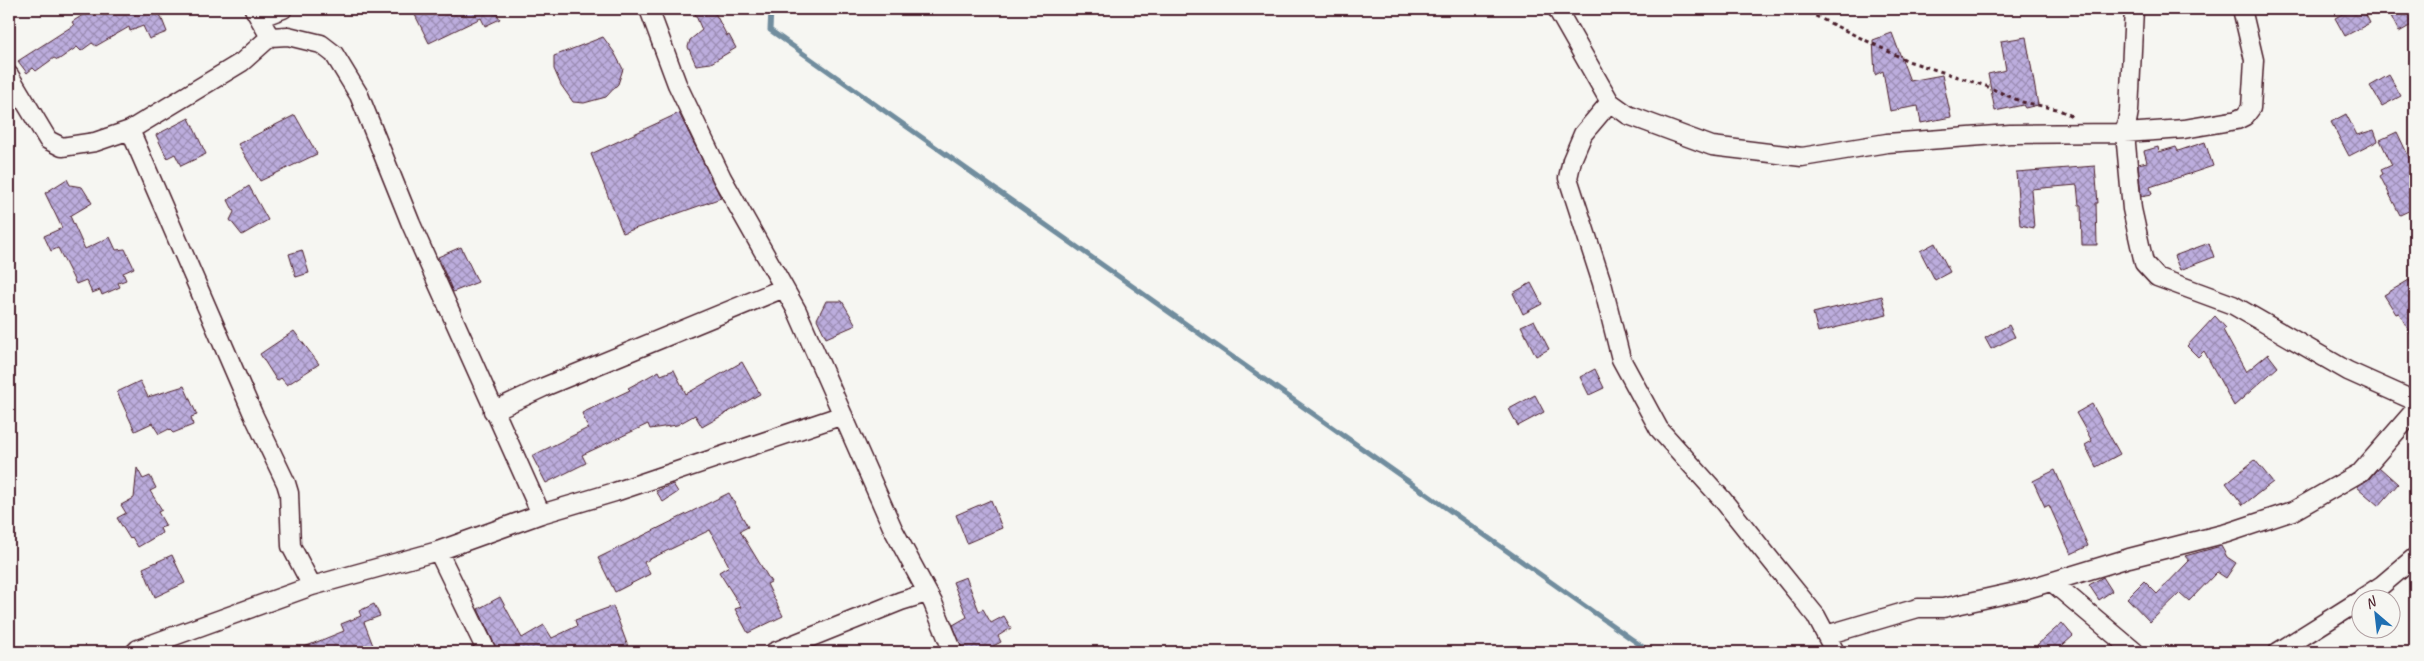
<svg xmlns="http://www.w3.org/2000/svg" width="2424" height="661" viewBox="0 0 2424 661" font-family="Caveat,sans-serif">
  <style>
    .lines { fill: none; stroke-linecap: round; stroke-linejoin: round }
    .stream { stroke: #718d9e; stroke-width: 5 }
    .building { fill: url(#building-cross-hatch); stroke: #4a1f2b }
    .minor-casing { stroke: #4a1f2b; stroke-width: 21 }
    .path { stroke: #4a1f2b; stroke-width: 3; stroke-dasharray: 4 4; stroke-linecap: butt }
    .minor { stroke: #f6f6f2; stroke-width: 18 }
  </style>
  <defs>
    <pattern id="building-cross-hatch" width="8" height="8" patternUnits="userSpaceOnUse" patternTransform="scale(1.25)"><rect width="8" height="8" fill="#bcaddd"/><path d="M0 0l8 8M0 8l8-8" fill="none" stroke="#9b8cb3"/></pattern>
  </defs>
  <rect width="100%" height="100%" fill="#f6f6f2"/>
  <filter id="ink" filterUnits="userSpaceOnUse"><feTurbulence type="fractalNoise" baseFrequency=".02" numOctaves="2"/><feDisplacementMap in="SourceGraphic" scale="10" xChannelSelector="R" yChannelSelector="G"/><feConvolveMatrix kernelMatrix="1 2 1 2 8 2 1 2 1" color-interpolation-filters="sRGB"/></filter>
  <g filter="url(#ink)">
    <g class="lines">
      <!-- stream -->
      <path class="stream" d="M771,9L770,30L1650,652"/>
    </g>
    <!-- building -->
    <path class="building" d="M92,9H158L167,32L149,39L143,26L130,31L129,27L96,46L92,43L81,51L77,47L58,60L54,58L36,71L33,68L27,73L18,61L74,25L72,22Z
      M412,9H499L495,11L500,19L485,26L481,18L429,43Z
      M693,9H713L727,36L729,35L736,48L711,63L696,65L688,47L690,40L702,30Z
      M2351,9H2363L2370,23L2345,36L2335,18Z
      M2400,9H2411L2415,16V23L2399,32L2390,14Z
      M1892,33L1910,81L1942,75L1951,117L1921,123L1918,106L1890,111L1883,71L1875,75L1873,40Z
      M603,37L614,52L623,69L618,84L606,97L584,103L573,102L561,85L554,69V56Z
      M2026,37L2038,105L2025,108L2023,105L1995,111L1988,74L2006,70L2001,41Z
      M2389,75L2401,96L2382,106L2370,86Z
      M679,113L721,198L623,233L591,154Z
      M2346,114L2357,135L2374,130L2378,141L2349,156L2331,122Z
      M295,115L317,154L260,181L238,144Z
      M189,118L206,154L181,166L175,154L167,158L156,135Z
      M2397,132L2415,170V208L2400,215L2380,176L2383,174L2381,170L2392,165L2380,140Z
      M2205,142L2213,166L2150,187L2152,194L2141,196L2138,164L2147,162L2144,151L2158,147L2159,152L2176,147L2178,151Z
      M2095,166L2098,203H2096L2097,245H2082L2081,205H2079L2077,185L2031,189L2034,228L2020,225L2016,172Z
      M67,179L70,185L82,187L92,203L70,216L85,249L110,237L116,250L125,249L134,268L123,273L126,280L118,283L120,287L102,295L100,290L92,293L86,280L76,284L58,248L51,251L44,236L62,228L45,193Z
      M249,186L268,220L242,235L230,220L234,212L228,200Z
      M1935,243L1950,272L1935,280L1920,251Z
      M2209,243L2214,257L2180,270L2174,256Z
      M461,247L478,282L453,292L438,257Z
      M302,250L309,273L296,277L289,254Z
      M2409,280L2415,291V342L2399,313L2396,314L2384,295Z
      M1531,283L1542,304L1523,314L1513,293Z
      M1882,296L1887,315L1818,332L1813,313Z
      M826,301H842L856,325L826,338L817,319Z
      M2215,316L2226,328L2223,330L2246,372L2268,354L2278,367L2234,406L2204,351L2198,357L2187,346Z
      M1534,320L1549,349L1536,356L1521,326Z
      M2009,325L2015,337L1991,349L1985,338Z
      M294,331L319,364L287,385L281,378L277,381L260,354Z
      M742,362L760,394L702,427L695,415L677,425L650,429L648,424L582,455L586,463L546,483L532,456L588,428L582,413L630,390L628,388L659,371L661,375L674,370L686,394Z
      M1595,369L1604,388L1589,395L1580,377Z
      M140,381L148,397L184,386L197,415L191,417L193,425L173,433L169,429L159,434L152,423L135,431L117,392Z
      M1535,395L1544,412L1518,426L1509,409Z
      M2092,404L2120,454L2096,467L2085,445L2092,441L2076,413Z
      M2255,460L2273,482L2243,505L2226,483Z
      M2379,467L2398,484L2379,506L2357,487L2369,479Z
      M137,468L143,479L150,476L156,488L150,491L162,510L158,512L166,526L160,528L162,533L138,547L132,537L130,539L117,518L126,513L121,505L134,498Z
      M2055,470L2088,546L2071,554L2049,505L2045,507L2033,481Z
      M673,484L678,492L663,502L656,491Z
      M729,493L748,527L740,531L771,582L767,584L783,616L748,633L735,609L741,607L719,572L729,566L710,530L644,562L650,574L615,592L598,558Z
      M991,500L1002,528L967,543L956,515Z
      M2221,546L2227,557L2236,563L2226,578L2217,572L2189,601L2180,593L2150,622L2127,598L2144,581L2157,594L2189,561L2185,556Z
      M172,555L185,583L155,597L143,568Z
      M966,577L979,611L983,609L991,623L1004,616L1011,628L998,636L1001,642L982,652H963L953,625L967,617L953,582Z
      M2103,577L2112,591L2099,600L2089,585Z
      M500,597L522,638L544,625L552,638L577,626L575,620L613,606L630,652H498L478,609Z
      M374,604L380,616L364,622L374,648L363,652H292L344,631L341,624L361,616L359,611Z
      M2062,623L2073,636L2055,652H2043L2037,645Z"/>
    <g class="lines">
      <!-- minor casing -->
      <g class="minor-casing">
        <path id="minor" d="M254,9L270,37
          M649,9L677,84L722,178L797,311L893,529L933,603L953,652
          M1557,9L1610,102L1628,115L1712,146L1802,157L1887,143L2010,134L2125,133L2184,129L2237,120L2245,116L2251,108L2254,60L2242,9
          M2134,9L2129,111L2125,133L2132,209L2144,263L2157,277L2233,305L2348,371L2415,401
          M259,18L283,9
          M9,75L48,140L62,147L95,142L130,130L242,62L270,37L288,36L321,44L334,54L359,95L411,224L541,514
          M1610,102L1583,134L1572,160L1568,178L1602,283L1621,359L1659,429L1722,499L1774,564L1816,616L1835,652
          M130,130L253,414L286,483L289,493L291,546L312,586
          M493,411L544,387L784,288
          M438,551L487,652
          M2052,582L2135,652
          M2362,598L2382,585L2415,557
          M1826,635L1918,608H1943L2024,590L2129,558L2227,533L2293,511L2361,472L2415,410
          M135,652L138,649L312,586L438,551L541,514L615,492L843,415
          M774,652L901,601L927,593
          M2278,652L2362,599"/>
      </g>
      <!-- path -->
      <path class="path" d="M1801,9L1908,61L1986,86L2022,102L2057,109L2072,116"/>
      <!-- minor -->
      <use href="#minor" class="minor"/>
    </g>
  </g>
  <!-- margin -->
  <rect width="2424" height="661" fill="none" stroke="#f6f6f2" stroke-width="30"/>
  <rect x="15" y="15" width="2394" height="631" fill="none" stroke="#4a1f2b" stroke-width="2" filter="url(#ink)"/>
  <!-- north arrow -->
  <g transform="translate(2376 614) rotate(332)"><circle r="24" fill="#f6f6f2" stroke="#b1a0a2"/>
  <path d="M0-4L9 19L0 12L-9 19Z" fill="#1f6fb2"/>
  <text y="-8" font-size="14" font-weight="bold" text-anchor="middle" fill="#4a1f2b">N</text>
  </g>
</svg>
